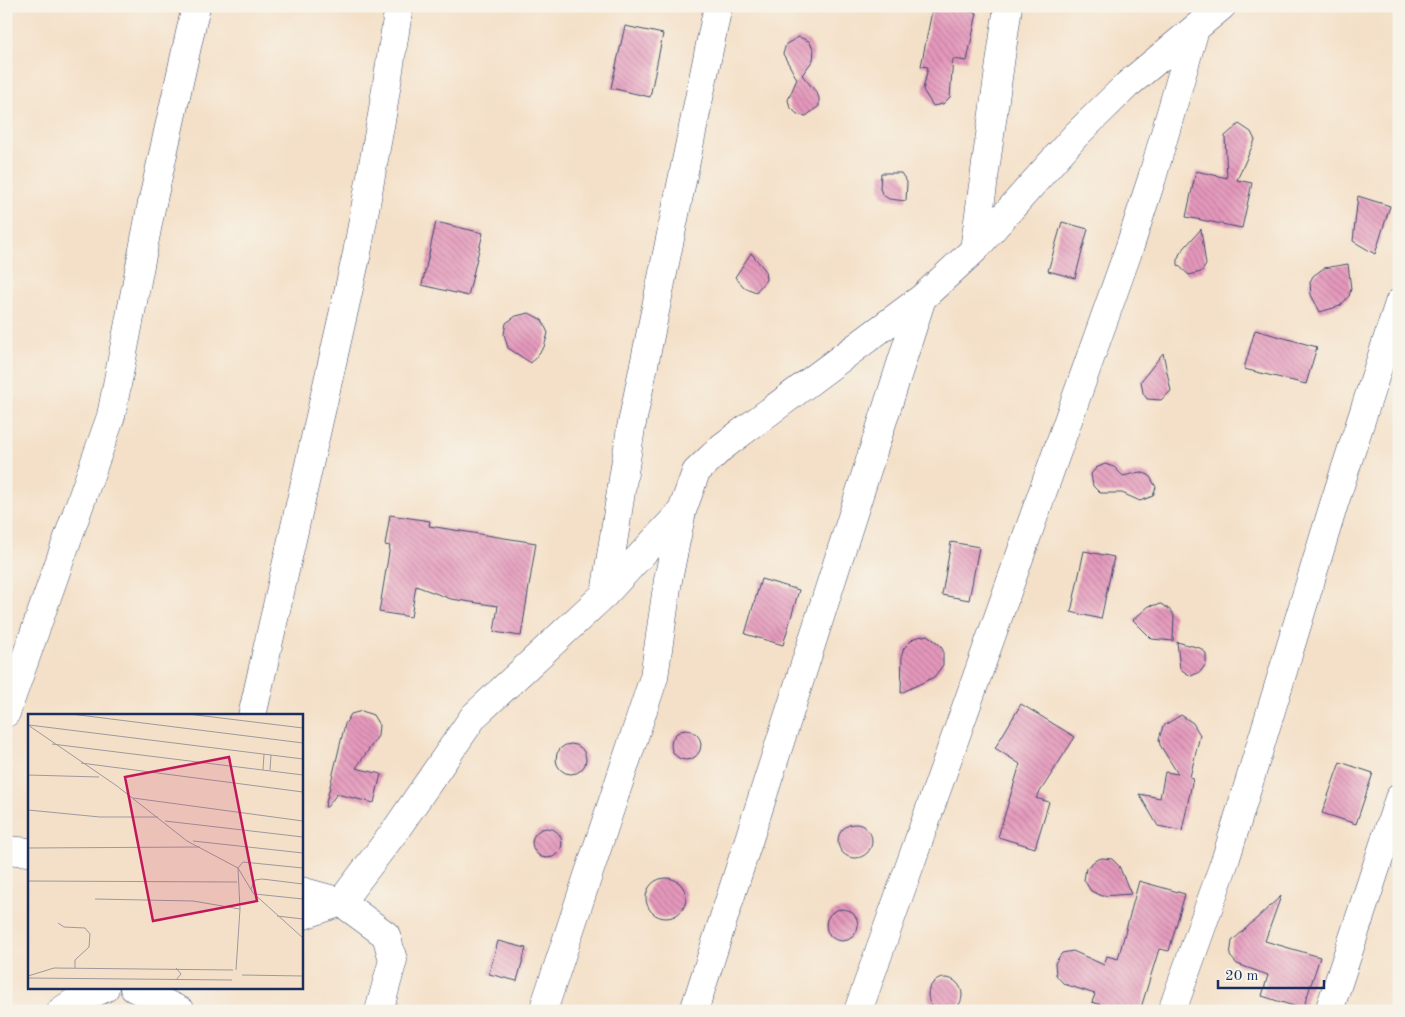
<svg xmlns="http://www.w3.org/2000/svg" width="1405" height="1017" viewBox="0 0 1405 1017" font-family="'Old Standard TT',serif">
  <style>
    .building { fill: url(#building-back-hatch) }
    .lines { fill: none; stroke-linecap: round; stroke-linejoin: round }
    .street-casing { stroke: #3c4a6e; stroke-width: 29 }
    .street { stroke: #fff; stroke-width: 28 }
    .inset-road { fill: none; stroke: #9d999e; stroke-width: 1 }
    .view { fill: #c2185b; fill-opacity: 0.15; stroke: #c2185b; stroke-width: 2.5 }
    .inset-edge { fill: none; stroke: #1b2f5e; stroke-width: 2.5 }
  </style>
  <defs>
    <pattern id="building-back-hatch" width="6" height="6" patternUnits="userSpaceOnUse" patternTransform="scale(1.25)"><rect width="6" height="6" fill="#e598bb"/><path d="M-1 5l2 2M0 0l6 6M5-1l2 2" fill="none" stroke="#b97c9b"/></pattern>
  </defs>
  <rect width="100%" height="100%" fill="#f7f3e8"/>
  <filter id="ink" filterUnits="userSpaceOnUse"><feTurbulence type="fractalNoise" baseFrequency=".02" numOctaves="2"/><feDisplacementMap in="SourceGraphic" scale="10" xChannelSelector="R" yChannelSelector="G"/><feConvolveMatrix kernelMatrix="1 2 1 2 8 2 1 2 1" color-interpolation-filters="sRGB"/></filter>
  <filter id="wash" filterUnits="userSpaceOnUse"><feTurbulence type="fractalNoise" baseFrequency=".0096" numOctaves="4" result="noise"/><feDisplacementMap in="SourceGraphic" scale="20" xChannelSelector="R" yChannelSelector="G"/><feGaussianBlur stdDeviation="1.12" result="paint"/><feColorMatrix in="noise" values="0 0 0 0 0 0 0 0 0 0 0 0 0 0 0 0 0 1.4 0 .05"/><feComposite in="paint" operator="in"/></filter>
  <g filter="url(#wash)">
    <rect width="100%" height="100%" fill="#f4e0c8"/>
    <g id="blocks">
      <!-- building -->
      <path class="building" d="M933,6H946L977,13L967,61L953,59L950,97L943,104L933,106L923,90L928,67L921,66Z
        M625,26L663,34L650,97L611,88Z
        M799,37L809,41L814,50L813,60L802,75L817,93L819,98V106L806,116L797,114L790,107L788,100L797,79L783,54L786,44Z
        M1239,124L1251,132L1255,140L1237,180L1252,183L1242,228L1186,217L1196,171L1227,178L1225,136Z
        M881,173H901L907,182L906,201L889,199L883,195L880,189Z
        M1358,196L1390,206L1375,254L1353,241Z
        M436,222L483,233L468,296L422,285Z
        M1062,222L1088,229L1075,278L1048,271Z
        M1201,229L1206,265L1201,272L1189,275L1178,265V258L1180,253Z
        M751,253L765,270L766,280L756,292L744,287L735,277Z
        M1348,264L1351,289L1349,296L1340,306L1320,312L1311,295L1310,282L1313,276L1324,268Z
        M529,313L542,320L548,333L544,347L531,363L508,348L504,334L506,323L516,316Z
        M1255,330L1317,347L1306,384L1244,369Z
        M1163,353L1171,391L1161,400L1147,399L1143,393L1141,381Z
        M1105,464L1114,467L1123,476L1140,472L1149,475L1156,487L1153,496L1140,501L1122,493H1100L1093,486L1091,474L1096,468Z
        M390,515L430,521L429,526L536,543L521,636L494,632L498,606L451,599L416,586L411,617L379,612L390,546L385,545Z
        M951,542L979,547L969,600L942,595Z
        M1084,551L1114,557L1101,619L1071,612Z
        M761,579L799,590L783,645L745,634Z
        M1161,604L1170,610L1174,615L1173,641L1152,639L1133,620L1149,606Z
        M927,635L939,644L943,650V665L934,677L901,693L902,654L904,648L914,638Z
        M1177,642L1200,648L1206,653V664L1200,672L1191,676L1180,669Z
        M1021,704L1075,737L1036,798L1049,802L1035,848L998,837L1020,764L995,748Z
        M362,711L373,715L379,725L378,736L356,768L381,774L374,803L337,794L327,807H325L345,724L351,714Z
        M1181,715L1193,723L1200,735L1190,777L1193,778L1182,831L1158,826L1139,794L1160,798L1165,772L1178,774L1160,745L1159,739L1163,726Z
        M671 745a15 15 0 1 1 30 0a15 15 0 1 1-30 0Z
        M556 759a15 15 0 1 1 30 0a15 15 0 1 1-30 0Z
        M1340,762L1373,773L1356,824L1322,813Z
        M838 841a17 17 0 1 1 34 0a17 17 0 1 1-34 0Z
        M532 843a15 15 0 1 1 30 0a15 15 0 1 1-30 0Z
        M1102,858L1112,859L1119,866L1131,894L1102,896L1091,891L1084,880L1086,868L1096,860Z
        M646 898a20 20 0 1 1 40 0a20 20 0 1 1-40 0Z
        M1139,881L1185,894L1169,951L1159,949L1140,1011H1120L1092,1002L1095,994L1064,984L1056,975L1055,963L1062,953L1073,951L1104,965L1107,956L1118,959Z
        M1281,896L1265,941L1320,957L1303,1009L1262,996L1268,975L1237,964L1230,956L1232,941Z
        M826 925a16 16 0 1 1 32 0a16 16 0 1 1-32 0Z
        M498,941L526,948L517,981L489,974Z
        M928 995a17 17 0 1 1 34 0a17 17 0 1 1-34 0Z"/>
    </g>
  </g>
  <g filter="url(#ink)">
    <use href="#blocks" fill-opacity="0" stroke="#3c4a6e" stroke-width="1"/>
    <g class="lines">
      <!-- street casing -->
      <g class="street-casing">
        <path id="street" d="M974,250L1008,6
          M605,594L631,428L718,6
          M6,713L111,416L151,208L196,6
          M252,716L357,253L382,115L399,6
          M6,850L29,852
          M301,891L341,902L395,831L474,716L605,594L682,511L696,472L722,447L922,298L974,250L1076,135L1127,85L1222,6
          M301,916L341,902L386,935L393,960L379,1011
          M134,988L181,1011
          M61,1011L76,1001L105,988
          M543,1011L654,677L668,580L682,511
          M694,1011L922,298
          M858,1011L1129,249L1152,178L1195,29
          M1172,1011L1226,858L1334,504L1399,303
          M1329,1011L1399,798"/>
      </g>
      <!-- street -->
      <use href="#street" class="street"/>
    </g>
  </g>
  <!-- overview -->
  <g transform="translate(28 714)">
    <rect width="275" height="275" fill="#f4e0c8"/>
    <path class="inset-road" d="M43,0L275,29M160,0L275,14M0,11L89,72L159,127L210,154L212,195L208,256M1,11L275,45M24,30L275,61M53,49L275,78M235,56L236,40M242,56L243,41M0,61L71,63M105,84L275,107M0,96L72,103H130M137,107L275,123M165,127L275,139M0,134L172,133M275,154L215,148L210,154L225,179L275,224M0,167L209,168M223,175L227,166L234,165L275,170M227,180L275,185M67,185L165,187L212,195M249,202L275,205M30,209L36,213L57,214L62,220L61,233L47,246V254M214,261L275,262M0,262L26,254L205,256M0,264L204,266M148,266L153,260L148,254"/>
    <path class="view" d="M201,43L229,187L125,207L97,63Z"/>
    <rect width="275" height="275" class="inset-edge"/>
  </g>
  <!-- margin -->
  <rect width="1405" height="1017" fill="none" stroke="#f7f3e8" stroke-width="25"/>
  <!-- scale -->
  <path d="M1218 980v8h106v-8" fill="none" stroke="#1b2f5e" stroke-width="2.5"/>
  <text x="1225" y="980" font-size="15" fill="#1b2f5e" stroke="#f7f3e8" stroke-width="4" paint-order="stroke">20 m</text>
</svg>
